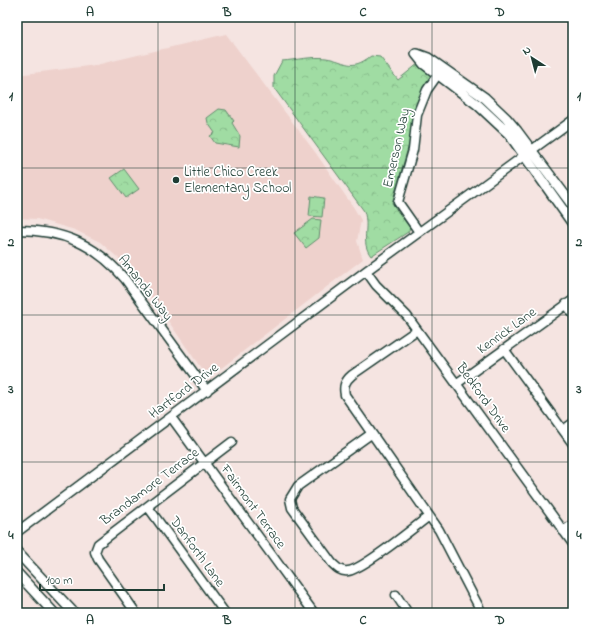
<svg xmlns="http://www.w3.org/2000/svg" width="590" height="630" viewBox="0 0 590 630" font-family="'Indie Flower',sans-serif">
  <style>
    .built { fill: #eed1cc }
    .forest { fill: url(#forest-crowns); stroke: #608c6c }
    .lines { fill: none; stroke-linecap: round; stroke-linejoin: round }
    .minor-casing { stroke: #1f3d34; stroke-width: 11 }
    .tertiary-casing { stroke: #1f3d34; stroke-width: 12 }
    .minor { stroke: #fff; stroke-width: 8 }
    .tertiary { stroke: #fff; stroke-width: 9 }
    .grid { fill: none; stroke: #1f3d34; stroke-width: 1; stroke-opacity: 0.55 }
    .poi-dot { fill: #1f3d34; stroke: #fff; stroke-width: 1.5 }
    .labels { text-anchor: middle; dominant-baseline: central; stroke-width: 3.5; stroke-linejoin: round; paint-order: stroke }
    .street-label { font-size: 14px; fill: #1f3d34; stroke: #fff }
    .poi-label { font-size: 14px; fill: #1f3d34; stroke: #fff; text-anchor: start }
    .neatline { fill: none; stroke: #1f3d34; stroke-width: 1.5 }
    .grid-label { font-size: 13px; text-anchor: middle; font-weight: bold; fill: #1f3d34 }
  </style>
  <defs>
    <pattern id="forest-crowns" width="20" height="18" patternUnits="userSpaceOnUse"><rect width="20" height="18" fill="#a0dca3"/><path d="M2 6a3 3 0 1 1 6 0M12 15a3 3 0 1 1 6 0" fill="none" stroke="#89be8d"/></pattern>
  </defs>
  <rect width="100%" height="100%" fill="#f5e4e1"/>
  <filter id="ink" filterUnits="userSpaceOnUse"><feTurbulence type="fractalNoise" baseFrequency=".025" numOctaves="2"/><feDisplacementMap in="SourceGraphic" scale="8" xChannelSelector="R" yChannelSelector="G"/><feConvolveMatrix kernelMatrix="1 2 1 2 8 2 1 2 1" color-interpolation-filters="sRGB"/></filter>
  <g filter="url(#ink)">
    <!-- built -->
    <path class="built" d="M226,34L315,152L354,208L361,220L357,241L363,259L215,373L203,371L157,305L125,264L100,242L75,230L37,219L17,218V75L96,65Z"/>
    <!-- forest -->
    <path class="forest" d="M371,56L380,57L398,80L419,63L431,75L418,100L413,114L410,141L392,203L410,228L408,232L371,256C360,242 370,228 364,211L274,88V76L282,61C296,60 313,56 326,58C347,61 350,72 371,56Z
      M219,109L226,110L234,121L232,123L240,136L239,147L215,143L210,136L215,133L208,123L207,118Z
      M124,169L139,189L126,198L111,178Z
      M311,196L324,198L322,217L309,216Z
      M313,219L321,220L319,238L306,248L294,233Z"/>
    <g class="lines">
      <!-- minor casing -->
      <g class="minor-casing">
        <path id="minor" d="M17,230C63,230 95,244 125,279L207,391
          M419,232L398,202L413,150L417,115L427,90L441,70
          M366,271L376,285L407,316L573,544
          M566,304L573,314
          M417,330L352,375C345,381 343,386 345,395L439,530L482,613
          M504,349L573,444
          M456,384L573,300
          M171,417L314,613
          M563,430L573,423
          M371,434L298,486L290,499L292,508L332,563C337,568 341,572 348,571C362,570 415,527 429,516
          M148,507L225,613
          M563,531L573,524
          M17,532L366,271L573,120
          M396,595L408,613
          M136,613L98,559L95,552L98,544L232,442"/>
      </g>
      <!-- tertiary casing -->
      <g class="tertiary-casing">
        <path id="tertiary" d="M416,54L424,64L478,105L509,134L573,224
          M417,54L428,58L485,98L506,118L517,131L573,206
          M17,552L74,613
          M17,573L54,613"/>
      </g>
      <!-- minor -->
      <use href="#minor" class="minor"/>
      <!-- tertiary -->
      <use href="#tertiary" class="tertiary"/>
    </g>
  </g>
  <!-- grid -->
  <path class="grid" d="M158,17V613M295,17V613M432,17V613M17,168H573M17,315H573M17,462H573"/>
  <!-- markers -->
  <circle class="poi-dot" cx="176" cy="180" r="4"/>
  <g class="labels">
    <!-- street labels -->
    <g class="street-label">
      <text transform="translate(397 148) rotate(-77)">Emerson Way</text>
      <text transform="translate(145 288) rotate(52)">Amanda Way</text>
      <text transform="translate(507 331) rotate(-36)">Kenrick Lane</text>
      <text transform="translate(184 391) rotate(-37)">Hartford Drive</text>
      <text transform="translate(483 398) rotate(54)">Bedford Drive</text>
      <text transform="translate(150 487) rotate(-37)">Brandamore Terrace</text>
      <text transform="translate(253 507) rotate(54)">Fairmont Terrace</text>
      <text transform="translate(197 552) rotate(54)">Danforth Lane</text>
    </g>
    <!-- poi labels -->
    <g class="poi-label">
      <text x="184" y="172">Little Chico Creek<tspan x="184" dy="16">Elementary School</tspan></text>
    </g>
  </g>
  <!-- margin -->
  <rect width="590" height="630" fill="none" stroke="#fff" stroke-width="44"/>
  <!-- north arrow -->
  <g transform="translate(532 58) rotate(324)" stroke="#ffffff" stroke-width="3" paint-order="stroke">
  <path d="M0-3L7 15L0 10L-7 15Z" fill="#1f3d34"/>
  <text y="-6" font-size="11" font-weight="bold" text-anchor="middle" fill="#1f3d34">N</text>
  </g>
  <!-- scale -->
  <path d="M40 584v6h124v-6" fill="none" stroke="#1f3d34" stroke-width="2"/>
  <text x="46" y="584" font-size="12" fill="#1f3d34" stroke="#ffffff" stroke-width="3" paint-order="stroke">100 m</text>
  <rect x="22" y="22" width="546" height="586" class="neatline"/>
  <g class="grid-label">
    <text x="90" y="16">A</text>
    <text x="227" y="16">B</text>
    <text x="363" y="16">C</text>
    <text x="500" y="16">D</text>
    <text x="11" y="100">1</text>
    <text x="579" y="100">1</text>
    <text x="11" y="246">2</text>
    <text x="579" y="246">2</text>
    <text x="11" y="393">3</text>
    <text x="579" y="393">3</text>
    <text x="11" y="539">4</text>
    <text x="579" y="539">4</text>
    <text x="90" y="624">A</text>
    <text x="227" y="624">B</text>
    <text x="363" y="624">C</text>
    <text x="500" y="624">D</text>
  </g>
</svg>
